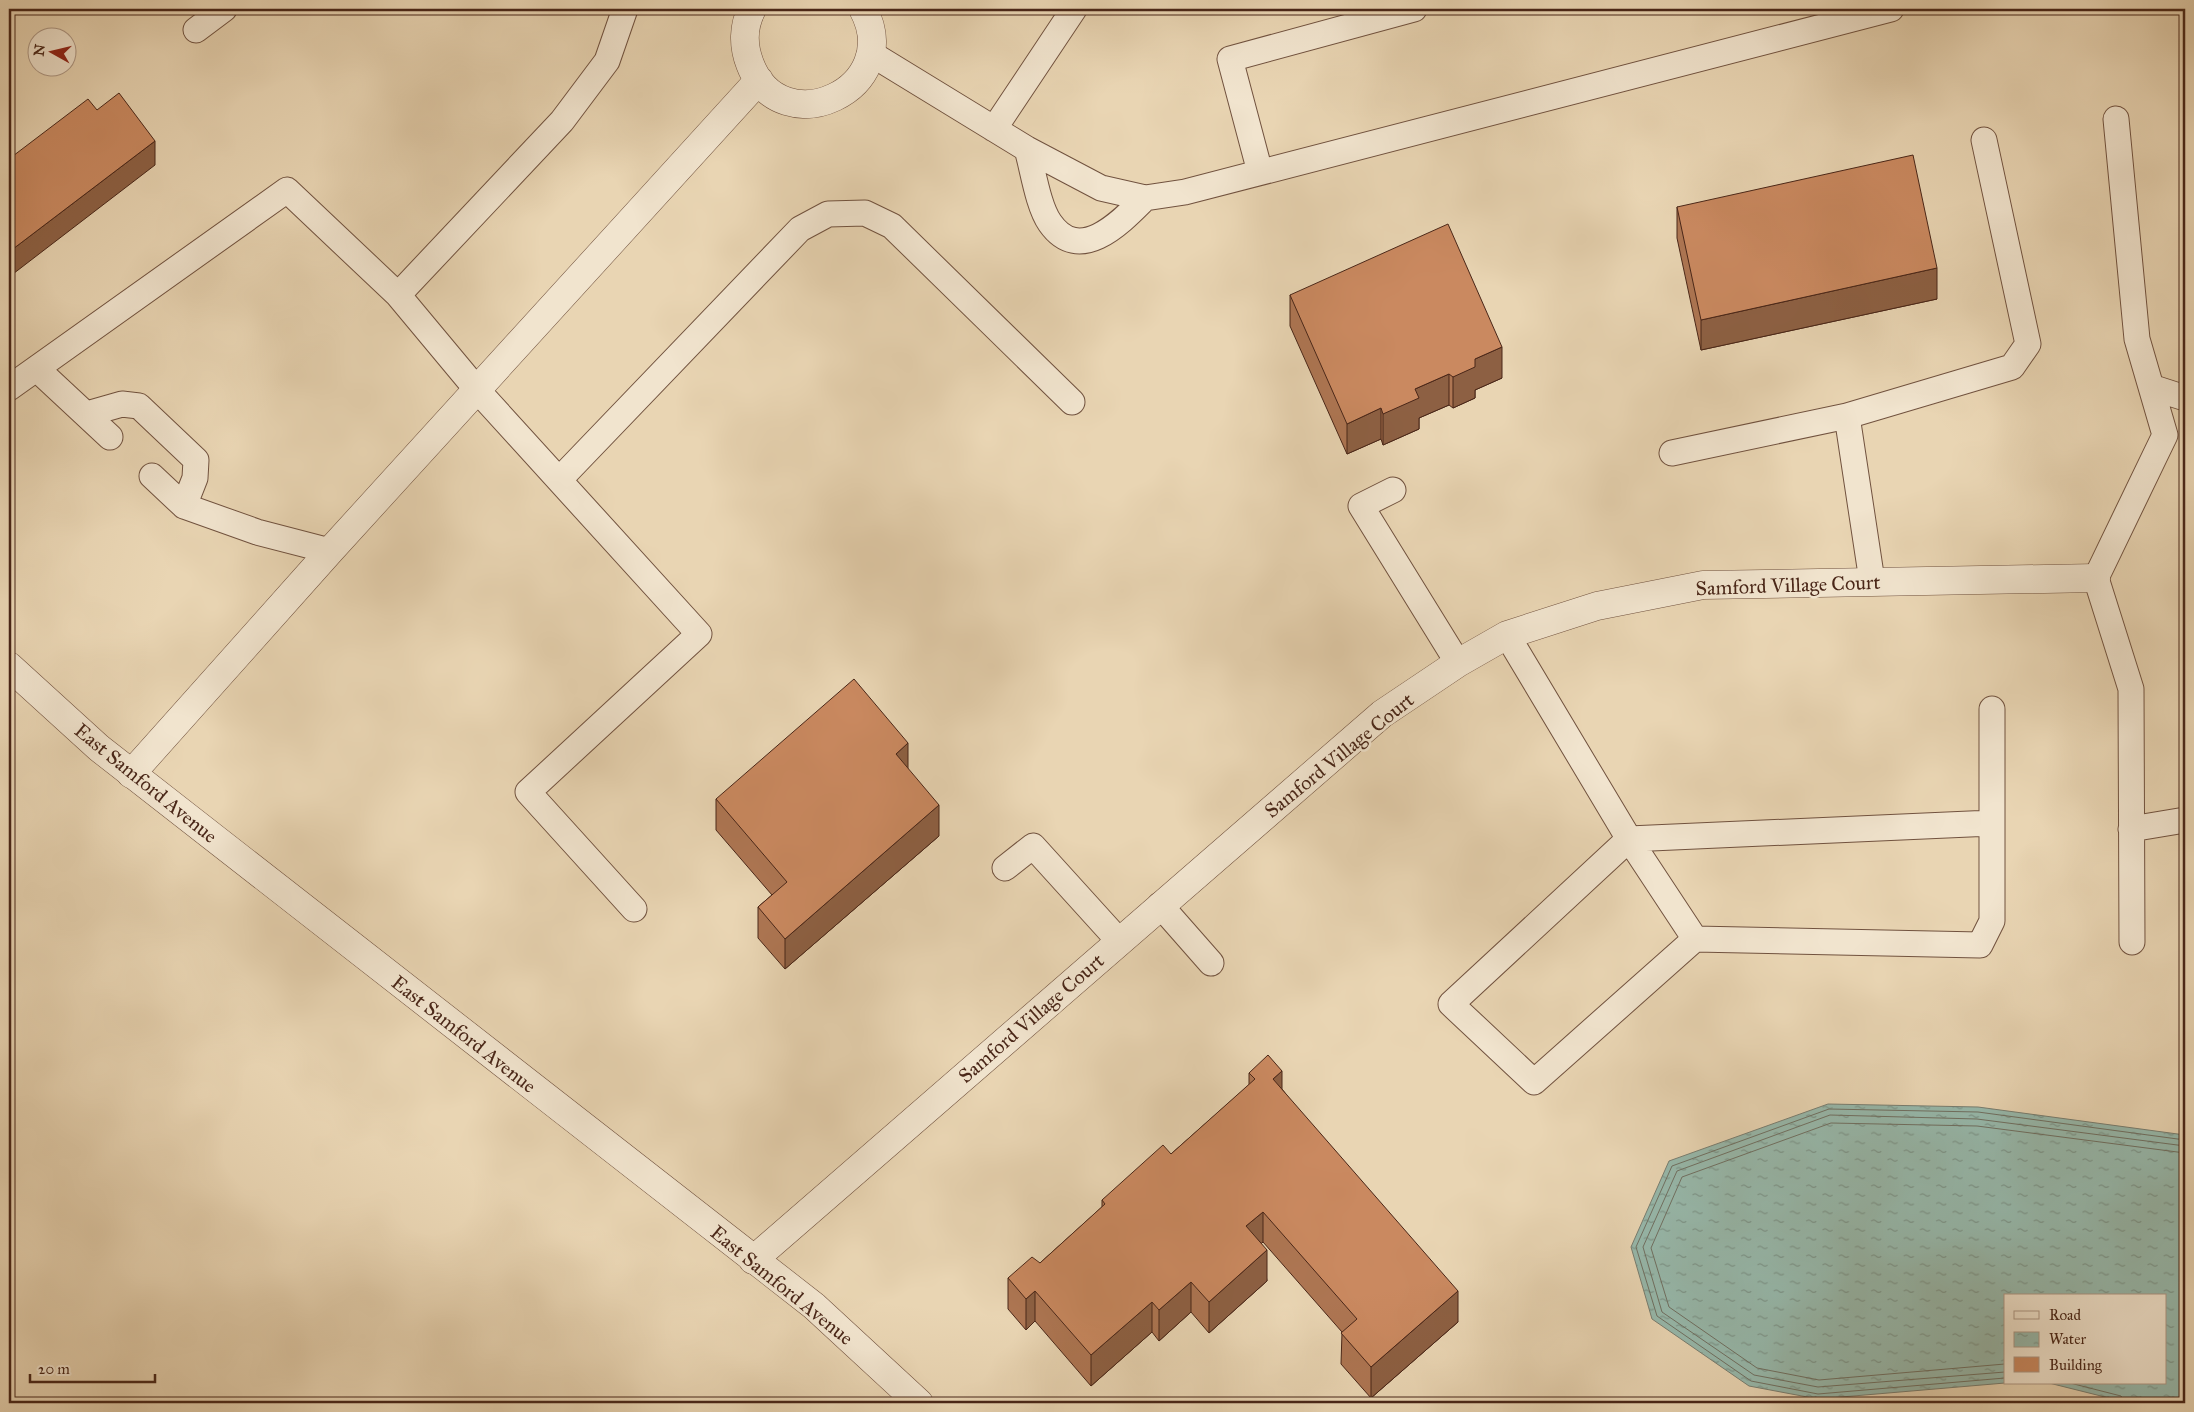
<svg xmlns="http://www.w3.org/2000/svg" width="2194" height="1412" viewBox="0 0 2194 1412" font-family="'IM FELL Great Primer',serif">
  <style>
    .water { fill: url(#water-ripples); stroke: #787e71 }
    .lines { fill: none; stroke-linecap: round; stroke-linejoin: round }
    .shore { stroke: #707062; stroke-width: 1 }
    .service-casing { stroke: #71523f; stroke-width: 27 }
    .minor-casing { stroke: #71523f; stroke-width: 29 }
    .tertiary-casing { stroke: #71523f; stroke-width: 29 }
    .service { stroke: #f1e4ce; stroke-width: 25 }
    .minor { stroke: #f1e4ce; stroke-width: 28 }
    .tertiary { stroke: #f1e4ce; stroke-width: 28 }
    .wall { fill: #ae7653; stroke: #492618 }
    .shaded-wall { fill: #8d6043; stroke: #492618 }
    .building { fill: #ca8960; stroke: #492618 }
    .labels { text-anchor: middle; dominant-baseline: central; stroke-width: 5; stroke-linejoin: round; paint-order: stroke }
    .street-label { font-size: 20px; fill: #492618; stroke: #f1e4ce }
  </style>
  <defs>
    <pattern id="water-ripples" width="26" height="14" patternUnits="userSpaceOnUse" patternTransform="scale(1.25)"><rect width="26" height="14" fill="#97b9ac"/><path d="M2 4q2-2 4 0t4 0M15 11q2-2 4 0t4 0" fill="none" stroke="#7d968b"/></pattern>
  </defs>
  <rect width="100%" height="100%" fill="#e9d5b3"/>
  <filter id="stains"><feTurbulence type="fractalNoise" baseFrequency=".004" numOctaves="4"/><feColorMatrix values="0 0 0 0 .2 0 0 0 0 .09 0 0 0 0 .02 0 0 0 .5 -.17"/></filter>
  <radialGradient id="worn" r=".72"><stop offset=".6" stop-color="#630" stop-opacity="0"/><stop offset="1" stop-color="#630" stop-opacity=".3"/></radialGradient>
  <!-- water -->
  <path class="water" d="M1828,1104L1978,1107L2185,1135V1403H2129L2049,1383H2165V1296H2005V1383L1818,1399L1749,1386L1652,1319L1631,1247L1669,1161Z"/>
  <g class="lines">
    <!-- shore -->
    <path class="shore" d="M2005,1364L1819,1380L1757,1368L1669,1307L1651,1248L1682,1177L1831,1123L1977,1126L2185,1153
      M2005,1372L1818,1387L1754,1375L1662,1312L1643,1247L1677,1171L1830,1115L1977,1119L2185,1146
      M2005,1378L1818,1394L1751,1381L1657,1316L1636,1247L1672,1166L1829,1109L1978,1112L2185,1140
      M2070,1383L2121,1396L2125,1403"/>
    <!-- service casing -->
    <g class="service-casing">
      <path id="service" d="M196,30L224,9
        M870,53L1027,149L1101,188L1145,198L1185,192L1891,9
        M2116,119L2137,339L2165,435L2096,578L2131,689L2132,942
        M994,129L1074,9
        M1027,149C1033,170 1038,206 1050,223C1080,266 1122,221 1145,198
        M1260,172L1230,59L1414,9
        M398,295L562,121L607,61L625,9
        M37,369L110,437
        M2151,387L2185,398
        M9,388L287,190L398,295L478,391L699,634L528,792L634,909
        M87,414L122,404L139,406L196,460L195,478L184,506
        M1847,416L2012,367L2028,344L1984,140
        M1672,453L1847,416L1872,581
        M152,476L184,506L257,532L330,551
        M559,480L800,229L828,214L865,213L892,226L1072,402
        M1393,490L1361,506L1458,663
        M1507,635L1629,839L1695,939L1980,945L1992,921V709
        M2131,829L2185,820
        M1005,868L1033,846L1120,942
        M1160,905L1211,963
        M1695,939L1534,1082L1451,1004L1629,839L1992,823"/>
    </g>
    <!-- minor casing -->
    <g class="minor-casing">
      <path id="minor" d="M752,9C743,26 743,46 750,64C781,146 906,89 863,9
        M131,774L330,551L759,80
        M753,1260L1382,714L1458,663L1507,635L1597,606L1703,585L2096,578"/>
    </g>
    <!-- tertiary casing -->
    <g class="tertiary-casing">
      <path id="tertiary" d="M9,666L99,748L814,1306L919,1403"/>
    </g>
    <!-- service -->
    <use href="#service" class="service"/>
    <!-- minor -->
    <use href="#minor" class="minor"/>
    <!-- tertiary -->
    <use href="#tertiary" class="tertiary"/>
  </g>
  <!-- wall -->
  <path class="wall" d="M1677,207L1937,299L1701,350L1677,238Z
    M1290,295L1502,378L1475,390V398L1453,408L1449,405L1419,418V429L1383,445L1381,439L1347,454L1290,326Z
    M716,799L939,836L785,969L758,938V907L772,895L716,830Z
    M1249,1073L1282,1089L1458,1322L1371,1398L1341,1364L1342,1332L1263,1242L1261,1244L1267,1281L1209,1333L1191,1312L1159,1341L1152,1332L1091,1386L1035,1321L1026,1330L1008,1309V1278L1040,1263L1102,1207V1200L1171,1154L1249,1085Z"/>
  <!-- shaded-wall -->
  <path class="shaded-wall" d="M155,141V165L9,277V252Z
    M1937,268V299L1701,350V320Z
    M1502,347V378L1475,390V398L1453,408V377L1475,359Z
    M1449,374V405L1419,418V429L1383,445V414L1415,389Z
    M1381,408V439L1347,454V424Z
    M908,743V774L896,754Z
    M939,805V836L785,969V939Z
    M1282,1071V1102L1273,1079Z
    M1263,1212V1242L1246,1257V1226Z
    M1267,1250V1281L1209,1333V1302Z
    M1191,1282V1312L1159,1341V1310Z
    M1035,1291V1321L1026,1330V1299Z
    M1458,1291V1322L1371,1398V1367Z
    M1152,1302V1332L1091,1386V1355Z"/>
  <!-- building -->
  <path class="building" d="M119,93L155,141L9,252V159L88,99L97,110Z
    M1913,155L1937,268L1701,320L1677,207Z
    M1448,224L1502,347L1475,359V367L1453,377L1449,374L1415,389L1419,398L1383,414L1381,408L1347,424L1290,295Z
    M854,679L908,743L896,754L939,805L785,939L758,907L787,882L716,799Z
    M1268,1055L1282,1071L1273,1079L1458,1291L1371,1367L1341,1333L1357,1319L1263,1212L1246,1226L1267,1250L1209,1302L1191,1282L1159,1310L1152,1302L1091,1355L1035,1291L1026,1299L1008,1278L1032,1257L1040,1263L1105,1204L1102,1200L1163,1145L1171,1154L1255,1079L1249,1073Z"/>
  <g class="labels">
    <!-- street labels -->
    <g class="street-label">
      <text transform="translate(1788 585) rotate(-2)">Samford Village Court</text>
      <text transform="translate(1339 755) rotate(-39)">Samford Village Court</text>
      <text transform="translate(146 783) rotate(39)">East Samford Avenue</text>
      <text transform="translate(1031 1018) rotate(-41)">Samford Village Court</text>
      <text transform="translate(464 1034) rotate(38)">East Samford Avenue</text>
      <text transform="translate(782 1285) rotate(39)">East Samford Avenue</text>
    </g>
  </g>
  <!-- margin -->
  <rect width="2194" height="1412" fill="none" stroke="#e9d5b3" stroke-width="30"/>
  <rect x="10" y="10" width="2174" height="1392" fill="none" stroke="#492618" stroke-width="2.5"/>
  <rect x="15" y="15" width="2164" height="1382" fill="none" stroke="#492618"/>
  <!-- legend -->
  <rect x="2004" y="1294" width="162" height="90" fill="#f1e4ce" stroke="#ae9885"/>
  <rect x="2014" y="1311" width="25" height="8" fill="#f1e4ce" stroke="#ae9885"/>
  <text x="2049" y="1320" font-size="15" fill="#492618">Road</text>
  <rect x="2014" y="1332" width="25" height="15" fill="url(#water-ripples)" stroke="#ae9885"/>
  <text x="2049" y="1344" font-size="15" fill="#492618">Water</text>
  <rect x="2014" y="1357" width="25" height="15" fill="#ca8960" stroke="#ae9885"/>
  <text x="2049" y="1370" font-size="15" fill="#492618">Building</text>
  <!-- north arrow -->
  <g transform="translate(52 52) rotate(278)"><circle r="24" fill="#f1e4ce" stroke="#ae9885"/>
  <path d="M0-4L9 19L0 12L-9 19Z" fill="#8f2418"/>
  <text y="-8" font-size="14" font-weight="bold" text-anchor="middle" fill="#492618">N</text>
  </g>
  <!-- scale -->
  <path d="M30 1374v8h125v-8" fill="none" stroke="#492618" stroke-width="2.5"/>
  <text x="38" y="1374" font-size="15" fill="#492618" stroke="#f1e4ce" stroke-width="4" paint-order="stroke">20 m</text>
  <rect width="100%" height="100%" filter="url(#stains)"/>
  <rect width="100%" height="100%" fill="url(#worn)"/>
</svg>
